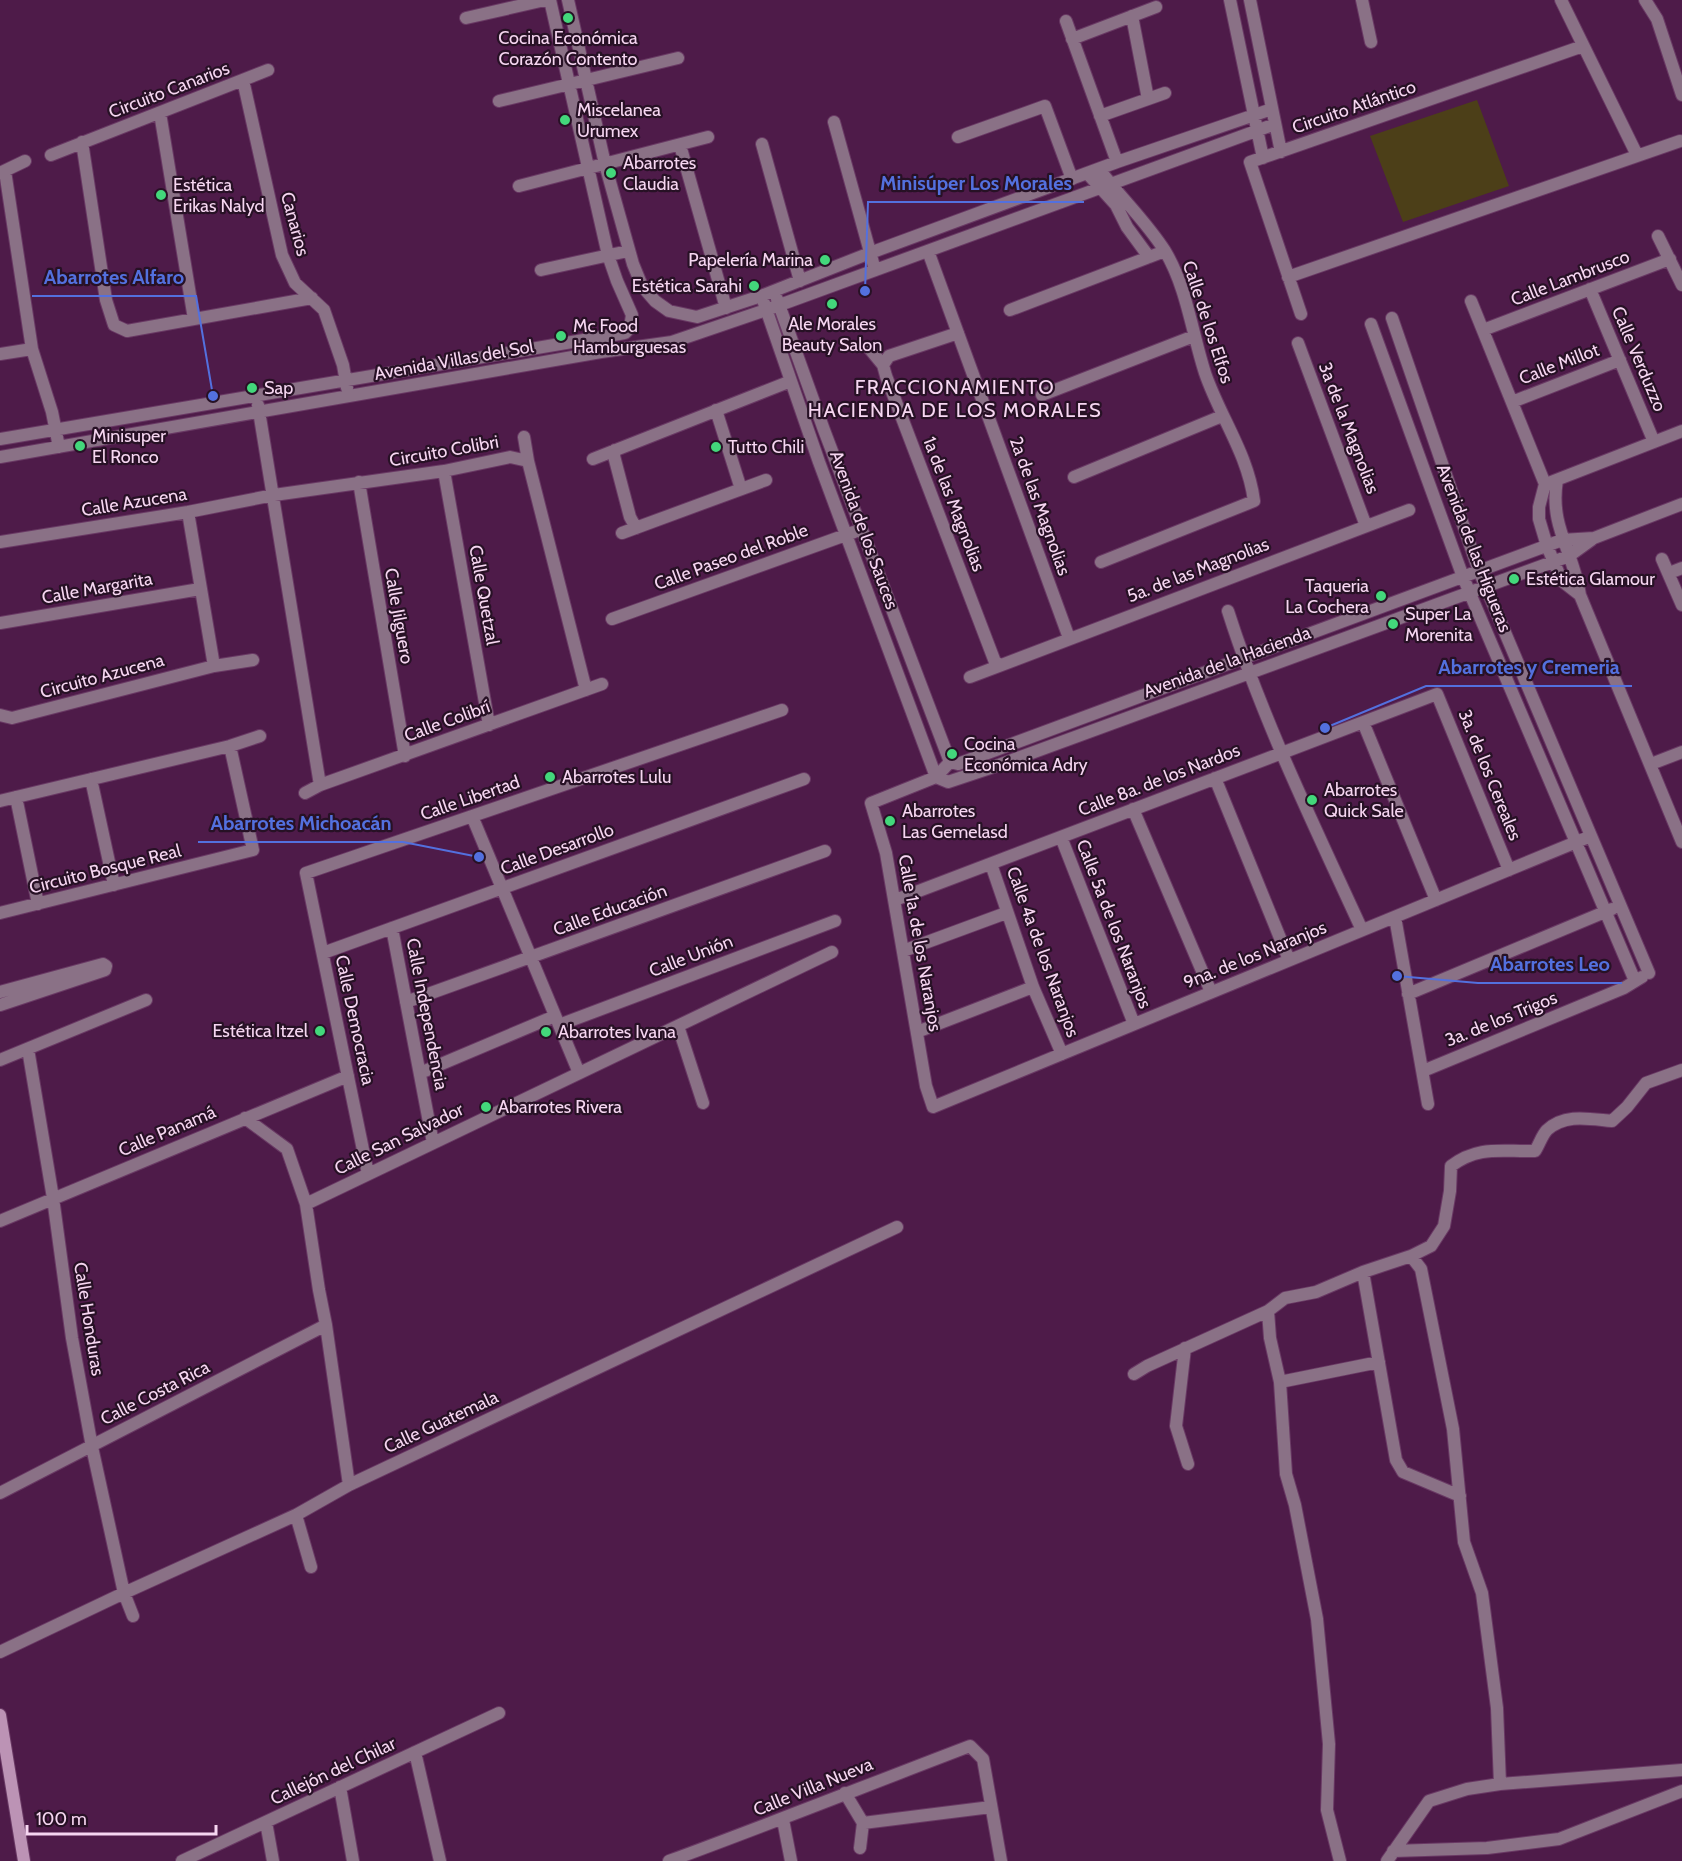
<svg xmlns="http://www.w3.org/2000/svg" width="1682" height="1861" viewBox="0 0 1682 1861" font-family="Cabin,sans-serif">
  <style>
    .green { fill: #4c3f18 }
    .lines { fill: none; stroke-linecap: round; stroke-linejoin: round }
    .minor-casing { stroke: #693964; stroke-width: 14 }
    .secondary-casing { stroke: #693964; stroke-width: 14 }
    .minor { stroke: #8a7186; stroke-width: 12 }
    .secondary { stroke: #bc93b5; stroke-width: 12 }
    .poi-dot { fill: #43d77b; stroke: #271125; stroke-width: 2 }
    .labels { text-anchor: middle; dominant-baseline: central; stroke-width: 4.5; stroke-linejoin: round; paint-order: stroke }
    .poi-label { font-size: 18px; fill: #f6d6f1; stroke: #271125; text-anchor: start }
    .street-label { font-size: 18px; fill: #f6d6f1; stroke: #271125 }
    .neighbourhood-label { font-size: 20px; letter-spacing: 1.5px; fill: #f6d6f1; stroke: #271125 }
    .leader { fill: none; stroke: #5370de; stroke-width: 2 }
    .callout-dot { fill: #5370de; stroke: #271125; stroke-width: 2 }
    .callout-label { font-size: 20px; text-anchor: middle; font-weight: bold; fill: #5370de; stroke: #271125; stroke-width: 4.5; stroke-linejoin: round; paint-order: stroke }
  </style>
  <rect width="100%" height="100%" fill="#4e1b49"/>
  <!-- green -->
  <path class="green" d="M1477,100L1509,186L1403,222L1370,136Z"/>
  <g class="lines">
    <!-- minor casing -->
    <g class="minor-casing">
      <path id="minor" d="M550,0L608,255L617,281L632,315L630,328L625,333
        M568,0L605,164L633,264L642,286L655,301L669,311L697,317L761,296L870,253L1117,162L1272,109
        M1230,0L1263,158
        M1250,0L1281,152
        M1362,0L1371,42
        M1561,0L1637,155
        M1645,0L1657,19L1682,95
        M1132,16L1148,99
        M466,18L545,0
        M1066,21L1117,162
        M1072,39L1156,7
        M243,80L282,255L295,283L324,310L343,365L347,388
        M499,101L678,58
        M160,113L194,319
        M1100,116L1165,93
        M834,122L875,270
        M958,137L1045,106L1072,179
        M82,142L106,300L114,325L127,331L312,298
        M762,144L800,281
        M680,145L726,308
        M51,155L268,70
        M1099,169C1120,197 1146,221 1165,251C1187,288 1192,333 1205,373C1220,417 1248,454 1254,501L1101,562
        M5,171L32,349L52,412L59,447
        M0,173L25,161
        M1087,173L1116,205L1127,227L1149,257
        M519,186L708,137
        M1658,236L1682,285
        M928,251L1069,638
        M541,270L628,251
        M1288,277L1680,141
        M1590,289L1654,442
        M777,299L824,430L950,762
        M1471,301L1545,484L1539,507V519L1547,546L1562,581L1580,595
        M764,303L819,462L936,777
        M1010,310L1165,251
        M1301,314L1250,162L1583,46
        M1392,318L1479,571L1649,973
        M1371,324L1463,577L1635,981
        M1483,330L1670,259
        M958,333L889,356L883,365L886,376L995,662L1000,665
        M1298,343L1366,526
        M869,348L883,365
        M0,354L32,349
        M1042,395L1194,336
        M1512,402L1620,360
        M258,405L320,785
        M716,410L741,489
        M524,437L528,461L586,690
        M0,439L625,333
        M615,450L614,456L630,517L636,528
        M0,457L601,352L672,342L766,310L1275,124
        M593,459L791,381
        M444,471L489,725
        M1074,477L1222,416
        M1557,480C1549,527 1574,552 1580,595L1682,842
        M359,482L405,756
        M1551,482L1682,431
        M188,512L214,666
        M622,533L766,480
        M0,542L188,512L274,495L444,471L510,457L528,461
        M1662,559L1682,605
        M1669,573L1682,568
        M1228,611C1263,721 1314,825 1362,930
        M612,619L854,532
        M0,623L200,589
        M970,677L1409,510
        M0,715L12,718L214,666L253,660
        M1363,722L1436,900
        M950,762L936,777L871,803L886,853L926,1086L933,1107L1591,836
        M950,762L958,764L1562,540L1594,538
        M1651,764L1682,752
        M936,777L948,782L996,766L1569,556L1594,538L1682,504
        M1215,778L1289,960
        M91,779L114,885
        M305,793L320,785L602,684
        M16,797L38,904
        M0,801L230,746L260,736
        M1133,809L1211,992
        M472,816L579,1073
        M1061,837L1134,1024
        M991,864L1033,987L1062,1054
        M895,900L1437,694L1509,870
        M0,913L253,850L230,746
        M1395,917L1428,1104
        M392,928L433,1143
        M903,951L1006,913
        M323,953L804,779
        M0,992L103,964L106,966L105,970L0,1005
        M1408,994L1612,909
        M406,1002L825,851
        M559,1025L835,921
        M678,1026L703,1103
        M917,1032L1033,987
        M28,1049L53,1198L72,1338L92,1447L124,1593L133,1616
        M0,1060L146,1000
        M1423,1071L1624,988L1642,977
        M420,1073L555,1016
        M245,1118L287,1149L306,1204L319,1290L326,1325L349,1485
        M368,1174L306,873L782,710
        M306,1204L832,952
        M0,1221L348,1076
        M1363,1272L1396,1460L1403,1472L1460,1496
        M1185,1348L1176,1426L1188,1464
        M1134,1374L1147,1366L1268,1311
        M1280,1382L1379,1362
        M0,1493L326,1325
        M296,1515L311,1567
        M0,1652L124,1593L296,1515L349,1485L897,1227
        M415,1752L440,1861
        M1500,1784L1682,1770
        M340,1787L353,1861
        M845,1793L863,1823
        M783,1820L791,1861
        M266,1822L273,1861
        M863,1823L991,1807
        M860,1848L863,1823
        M1393,1851L1487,1848L1559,1839L1682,1791
        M182,1861L499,1713
        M669,1861C770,1824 870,1784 970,1746L983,1759L1001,1861
        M1340,1861L1327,1810L1329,1744L1317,1619L1295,1505L1286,1474L1280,1382L1270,1338L1268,1311L1285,1298L1316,1292L1363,1272L1411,1256L1431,1246L1444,1226L1450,1191L1451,1166C1479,1145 1502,1152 1535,1151C1539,1145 1542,1135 1547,1130C1565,1113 1590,1119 1612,1121L1627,1107L1646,1083L1682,1070
        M1387,1861L1429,1801L1467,1789L1500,1784L1497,1708L1482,1593L1464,1542L1453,1429L1421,1269L1411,1256"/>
    </g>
    <!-- secondary casing -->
    <g class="secondary-casing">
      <path id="secondary" d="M0,1715L24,1861"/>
    </g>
    <!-- minor -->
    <use href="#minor" class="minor"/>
    <!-- secondary -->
    <use href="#secondary" class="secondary"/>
  </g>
  <!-- markers -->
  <g class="poi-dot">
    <circle cx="568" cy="18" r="6"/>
    <circle cx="565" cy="120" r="6"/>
    <circle cx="611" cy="173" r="6"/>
    <circle cx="161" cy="195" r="6"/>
    <circle cx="825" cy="260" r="6"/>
    <circle cx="754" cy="286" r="6"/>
    <circle cx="832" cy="304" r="6"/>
    <circle cx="561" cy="336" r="6"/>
    <circle cx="252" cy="388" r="6"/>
    <circle cx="80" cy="446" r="6"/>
    <circle cx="716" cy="447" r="6"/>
    <circle cx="1514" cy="579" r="6"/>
    <circle cx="1381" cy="596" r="6"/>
    <circle cx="1393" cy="624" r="6"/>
    <circle cx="952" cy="754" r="6"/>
    <circle cx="550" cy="777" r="6"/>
    <circle cx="1312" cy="800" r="6"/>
    <circle cx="890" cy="821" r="6"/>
    <circle cx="320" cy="1031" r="6"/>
    <circle cx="546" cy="1032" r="6"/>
    <circle cx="486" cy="1107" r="6"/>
  </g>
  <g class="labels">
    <!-- poi labels -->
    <g class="poi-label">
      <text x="568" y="38" text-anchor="middle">Cocina Económica<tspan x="568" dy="21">Corazón Contento</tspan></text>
      <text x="577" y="110">Miscelanea<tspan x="577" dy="21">Urumex</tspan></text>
      <text x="623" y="163">Abarrotes<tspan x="623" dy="21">Claudia</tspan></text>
      <text x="173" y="185">Estética<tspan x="173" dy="21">Erikas Nalyd</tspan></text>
      <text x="813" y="260" text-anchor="end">Papelería Marina</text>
      <text x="742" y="286" text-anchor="end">Estética Sarahi</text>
      <text x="832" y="324" text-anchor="middle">Ale Morales<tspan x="832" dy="21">Beauty Salon</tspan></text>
      <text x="573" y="326">Mc Food<tspan x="573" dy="21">Hamburguesas</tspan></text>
      <text x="264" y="388">Sap</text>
      <text x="92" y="436">Minisuper<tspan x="92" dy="21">El Ronco</tspan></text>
      <text x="728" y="447">Tutto Chili</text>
      <text x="1526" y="579">Estética Glamour</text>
      <text x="1369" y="586" text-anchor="end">Taqueria<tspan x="1369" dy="21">La Cochera</tspan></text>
      <text x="1405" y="614">Super La<tspan x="1405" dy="21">Morenita</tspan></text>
      <text x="964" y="744">Cocina<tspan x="964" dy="21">Económica Adry</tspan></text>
      <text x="562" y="777">Abarrotes Lulu</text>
      <text x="1324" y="790">Abarrotes<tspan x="1324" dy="21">Quick Sale</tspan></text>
      <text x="902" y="811">Abarrotes<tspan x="902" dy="21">Las Gemelasd</tspan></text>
      <text x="308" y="1031" text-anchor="end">Estética Itzel</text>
      <text x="558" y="1032">Abarrotes Ivana</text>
      <text x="498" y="1107">Abarrotes Rivera</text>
    </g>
    <!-- street labels -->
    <g class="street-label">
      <text transform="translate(169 90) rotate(-21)">Circuito Canarios</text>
      <text transform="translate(1354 107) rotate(-19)">Circuito Atlántico</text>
      <text transform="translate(295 224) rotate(75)">Canarios</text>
      <text transform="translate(1570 278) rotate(-21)">Calle Lambrusco</text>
      <text transform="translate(1208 322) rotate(72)">Calle de los Elfos</text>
      <text transform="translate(1639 359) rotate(67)">Calle Verduzzo</text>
      <text transform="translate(454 360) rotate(-10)">Avenida Villas del Sol</text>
      <text transform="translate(1559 364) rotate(-21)">Calle Millot</text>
      <text transform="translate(1349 428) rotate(69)">3a de la Magnolias</text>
      <text transform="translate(444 451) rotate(-10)">Circuito Colibri</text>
      <text transform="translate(134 502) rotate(-9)">Calle Azucena</text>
      <text transform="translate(954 504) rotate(69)">1a de las Magnolias</text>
      <text transform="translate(1040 506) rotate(70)">2a de las Magnolias</text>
      <text transform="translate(864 530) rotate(70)">Avenida de los Sauces</text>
      <text transform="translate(1474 548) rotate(69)">Avenida de las Higueras</text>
      <text transform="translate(731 557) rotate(-20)">Calle Paseo del Roble</text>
      <text transform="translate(1198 570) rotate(-21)">5a. de las Magnolias</text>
      <text transform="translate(97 588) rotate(-10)">Calle Margarita</text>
      <text transform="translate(484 595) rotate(80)">Calle Quetzal</text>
      <text transform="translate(399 616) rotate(80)">Calle Jilguero</text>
      <text transform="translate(1227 662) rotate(-20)">Avenida de la Hacienda</text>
      <text transform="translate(102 676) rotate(-15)">Circuito Azucena</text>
      <text transform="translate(447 721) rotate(-20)">Calle Colibrí</text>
      <text transform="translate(1490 775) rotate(68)">3a. de los Cereales</text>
      <text transform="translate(1159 780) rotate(-21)">Calle 8a. de los Nardos</text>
      <text transform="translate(470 798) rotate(-19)">Calle Libertad</text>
      <text transform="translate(557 849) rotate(-20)">Calle Desarrollo</text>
      <text transform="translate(105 869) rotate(-14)">Circuito Bosque Real</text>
      <text transform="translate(610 910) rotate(-20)">Calle Educación</text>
      <text transform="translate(1114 924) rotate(69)">Calle 5a de los Naranjos</text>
      <text transform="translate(920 943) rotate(80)">Calle 1a. de los Naranjos</text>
      <text transform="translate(1043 952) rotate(70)">Calle 4a de los Naranjos</text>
      <text transform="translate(1255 955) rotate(-22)">9na. de los Naranjos</text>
      <text transform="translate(691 956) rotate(-21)">Calle Unión</text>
      <text transform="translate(427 1014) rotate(79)">Calle Independencia</text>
      <text transform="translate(1501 1019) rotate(-22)">3a. de los Trigos</text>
      <text transform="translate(355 1020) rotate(78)">Calle Democracia</text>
      <text transform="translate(167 1131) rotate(-23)">Calle Panamá</text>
      <text transform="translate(399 1139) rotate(-26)">Calle San Salvador</text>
      <text transform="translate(89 1319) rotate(81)">Calle Honduras</text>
      <text transform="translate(155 1393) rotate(-27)">Calle Costa Rica</text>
      <text transform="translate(441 1422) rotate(-25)">Calle Guatemala</text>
      <text transform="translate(333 1771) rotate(-25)">Callejón del Chilar</text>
      <text transform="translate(813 1787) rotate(-22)">Calle Villa Nueva</text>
    </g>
    <!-- neighbourhood labels -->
    <g class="neighbourhood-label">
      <text x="955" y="387">FRACCIONAMIENTO<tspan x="955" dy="23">HACIENDA DE LOS MORALES</tspan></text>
    </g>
  </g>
  <!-- callouts -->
  <path class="leader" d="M865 291L868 202H1084M213 396L196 296H32M1325 728L1426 686H1632M479 857L403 842H198M1397 976L1478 983H1622"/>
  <g class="callout-dot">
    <circle cx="865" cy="291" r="6"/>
    <circle cx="213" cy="396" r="6"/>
    <circle cx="1325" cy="728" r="6"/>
    <circle cx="479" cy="857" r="6"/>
    <circle cx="1397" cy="976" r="6"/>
  </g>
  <g class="callout-label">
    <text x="976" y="190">Minisúper Los Morales</text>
    <text x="114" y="284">Abarrotes Alfaro</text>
    <text x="1529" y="674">Abarrotes y Cremeria</text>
    <text x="301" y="830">Abarrotes Michoacán</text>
    <text x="1550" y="971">Abarrotes Leo</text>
  </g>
  <!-- scale -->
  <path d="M27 1825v9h189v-9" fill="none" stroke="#f6d6f1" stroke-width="3"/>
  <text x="36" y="1825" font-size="18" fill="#f6d6f1" stroke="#271125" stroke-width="4.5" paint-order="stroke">100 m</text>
</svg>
